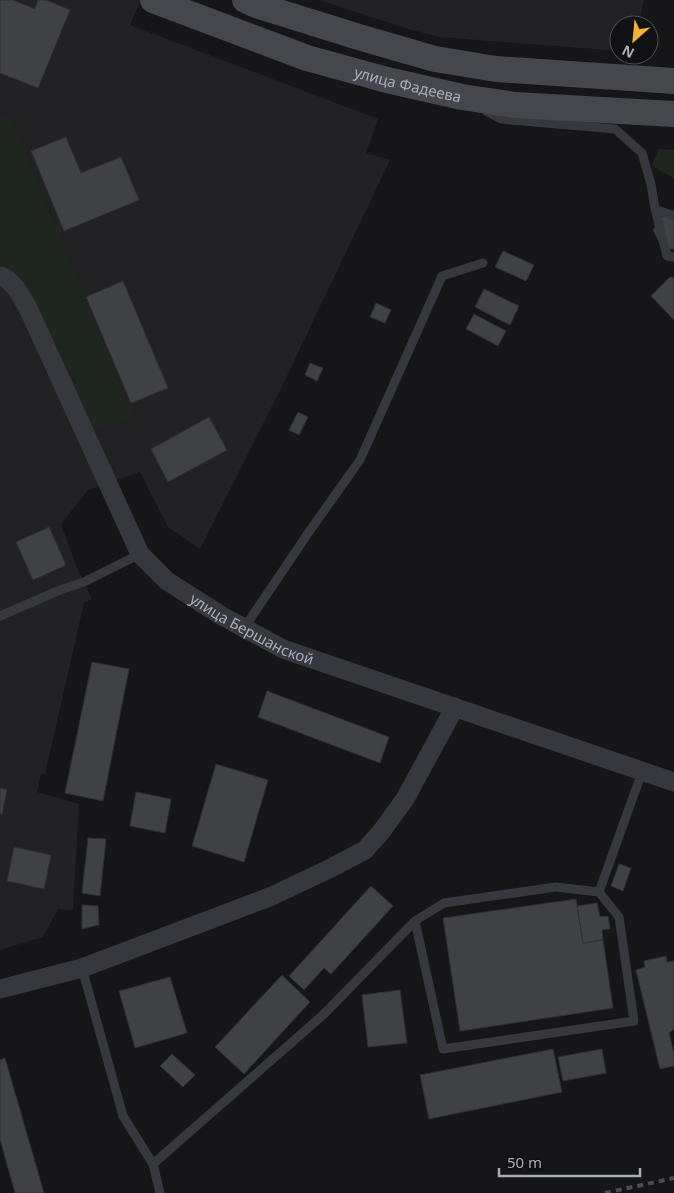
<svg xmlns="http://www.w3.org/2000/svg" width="674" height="1193" viewBox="0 0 674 1193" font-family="'Noto Sans',sans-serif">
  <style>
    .built { fill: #222225 }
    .green { fill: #1e261f }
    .building { fill: #404145; stroke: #303034 }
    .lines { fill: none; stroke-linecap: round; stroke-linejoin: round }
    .service { stroke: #37383d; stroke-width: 9 }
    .minor { stroke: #37383d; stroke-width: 19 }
    .secondary { stroke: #45474d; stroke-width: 26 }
    .rail { stroke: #4a4c52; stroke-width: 4; stroke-dasharray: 6 5; stroke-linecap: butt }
    .labels { text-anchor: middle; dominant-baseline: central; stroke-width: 5; stroke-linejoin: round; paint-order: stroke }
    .street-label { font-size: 15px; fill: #a8adb8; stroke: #111113 }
  </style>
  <rect width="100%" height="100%" fill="#161618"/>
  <!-- built -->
  <path class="built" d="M0,0H141L130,25L378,119L366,153L390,160L285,380L200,549L168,527L140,472L88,490L61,524L77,568L92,599L84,603L45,774H41L37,792L79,804L73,910L58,909L43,937L0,950Z
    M320,0H644L638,25H619V51L439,37L405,28Z"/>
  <!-- green -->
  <path class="green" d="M0,113L12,119L134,418L93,431L22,284L0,266Z
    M659,149L674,150V178L651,166Z"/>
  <!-- building -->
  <path class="building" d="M0,0H13L35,9L38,0H46L70,10L38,88L0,73Z
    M66,137L81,173L121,157L139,200L64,231L31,151Z
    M666,211H674V249H663L653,230Z
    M503,251L534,265L526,281L495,267Z
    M670,277L674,278V320L651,296Z
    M123,281L168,388L131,403L86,297Z
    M484,289L519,306L510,325L475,307Z
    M376,303L391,310L385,323L370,317Z
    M474,314L506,331L498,346L466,329Z
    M310,363L323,368L317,381L305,375Z
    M298,412L308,417L299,435L289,430Z
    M209,417L227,450L168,482L151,449Z
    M49,527L66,565L33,580L16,542Z
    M92,662L129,669L103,801L65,793Z
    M267,691L389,737L380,763L258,717Z
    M216,764L268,780L244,862L192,846Z
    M0,788L7,790L2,814H0Z
    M136,792L171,799L165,833L130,826Z
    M88,838L106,839L100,896L82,893Z
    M14,847L51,855L44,889L7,881Z
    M619,864L631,868L623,891L611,886Z
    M371,886L393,906L331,974L324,968L304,990L289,976Z
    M576,899L583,943L603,940L613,1008L460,1031L443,918Z
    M597,903L600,917L608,916L610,929L602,930L603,940L583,943L577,906Z
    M82,905L98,906L99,925L82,929Z
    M666,956L667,962L674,961V1029L669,1033L674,1054V1066L660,1069L636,970L645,967L644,961Z
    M282,975L310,1002L244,1074L215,1047Z
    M170,977L187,1033L135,1048L119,991Z
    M400,990L407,1043L368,1047L362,995Z
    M553,1049L562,1092L429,1119L420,1075Z
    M602,1049L606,1073L563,1081L558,1057Z
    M172,1054L195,1075L183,1087L160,1066Z
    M5,1058L44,1193H15L0,1139V1060Z"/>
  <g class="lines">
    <!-- service -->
    <path class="service" d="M486,111L501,119L615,129L642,153L651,184L655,209L674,216
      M655,209L667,256L674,257
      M0,616L60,590L84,582L140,554
      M244,628L311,529L360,460L442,276L483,263
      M415,921L443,1049L634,1021L619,917L599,892L642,772
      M82,968L123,1116L153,1164L160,1193
      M153,1164L324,1014L415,921L444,903L556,887L599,892"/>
    <!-- minor -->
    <g class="minor">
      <path id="s1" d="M0,276C14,280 22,298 29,310L140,554L167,581L222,616L283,649L674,782"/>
      <path d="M0,989L82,968L272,896L331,868L365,850L381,832L405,799L455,707"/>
    </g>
    <!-- secondary -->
    <g class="secondary">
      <path id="s2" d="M153,0L307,58L387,80L462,97L515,105L674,114"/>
      <path d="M245,0L256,5L362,38L435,59L496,69L674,81"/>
    </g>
    <!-- rail -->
    <path class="rail" d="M605,1193L674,1178"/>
  </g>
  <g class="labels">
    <!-- street labels -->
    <g class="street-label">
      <text stroke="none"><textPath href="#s2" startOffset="269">улица Фадеева</textPath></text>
      <text stroke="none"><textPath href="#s1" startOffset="450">улица Бершанской</textPath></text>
    </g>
  </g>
  <!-- north arrow -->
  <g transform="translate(634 40) rotate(207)"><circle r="24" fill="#111113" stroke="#4d4f55"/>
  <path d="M0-4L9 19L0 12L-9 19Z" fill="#f2b134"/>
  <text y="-8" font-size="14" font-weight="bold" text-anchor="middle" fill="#a8adb8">N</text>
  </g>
  <!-- scale -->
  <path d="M499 1168v8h141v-8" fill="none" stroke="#a8adb8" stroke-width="2.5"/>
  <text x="507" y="1168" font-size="15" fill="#a8adb8" stroke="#111113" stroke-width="4" paint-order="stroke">50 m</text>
</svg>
